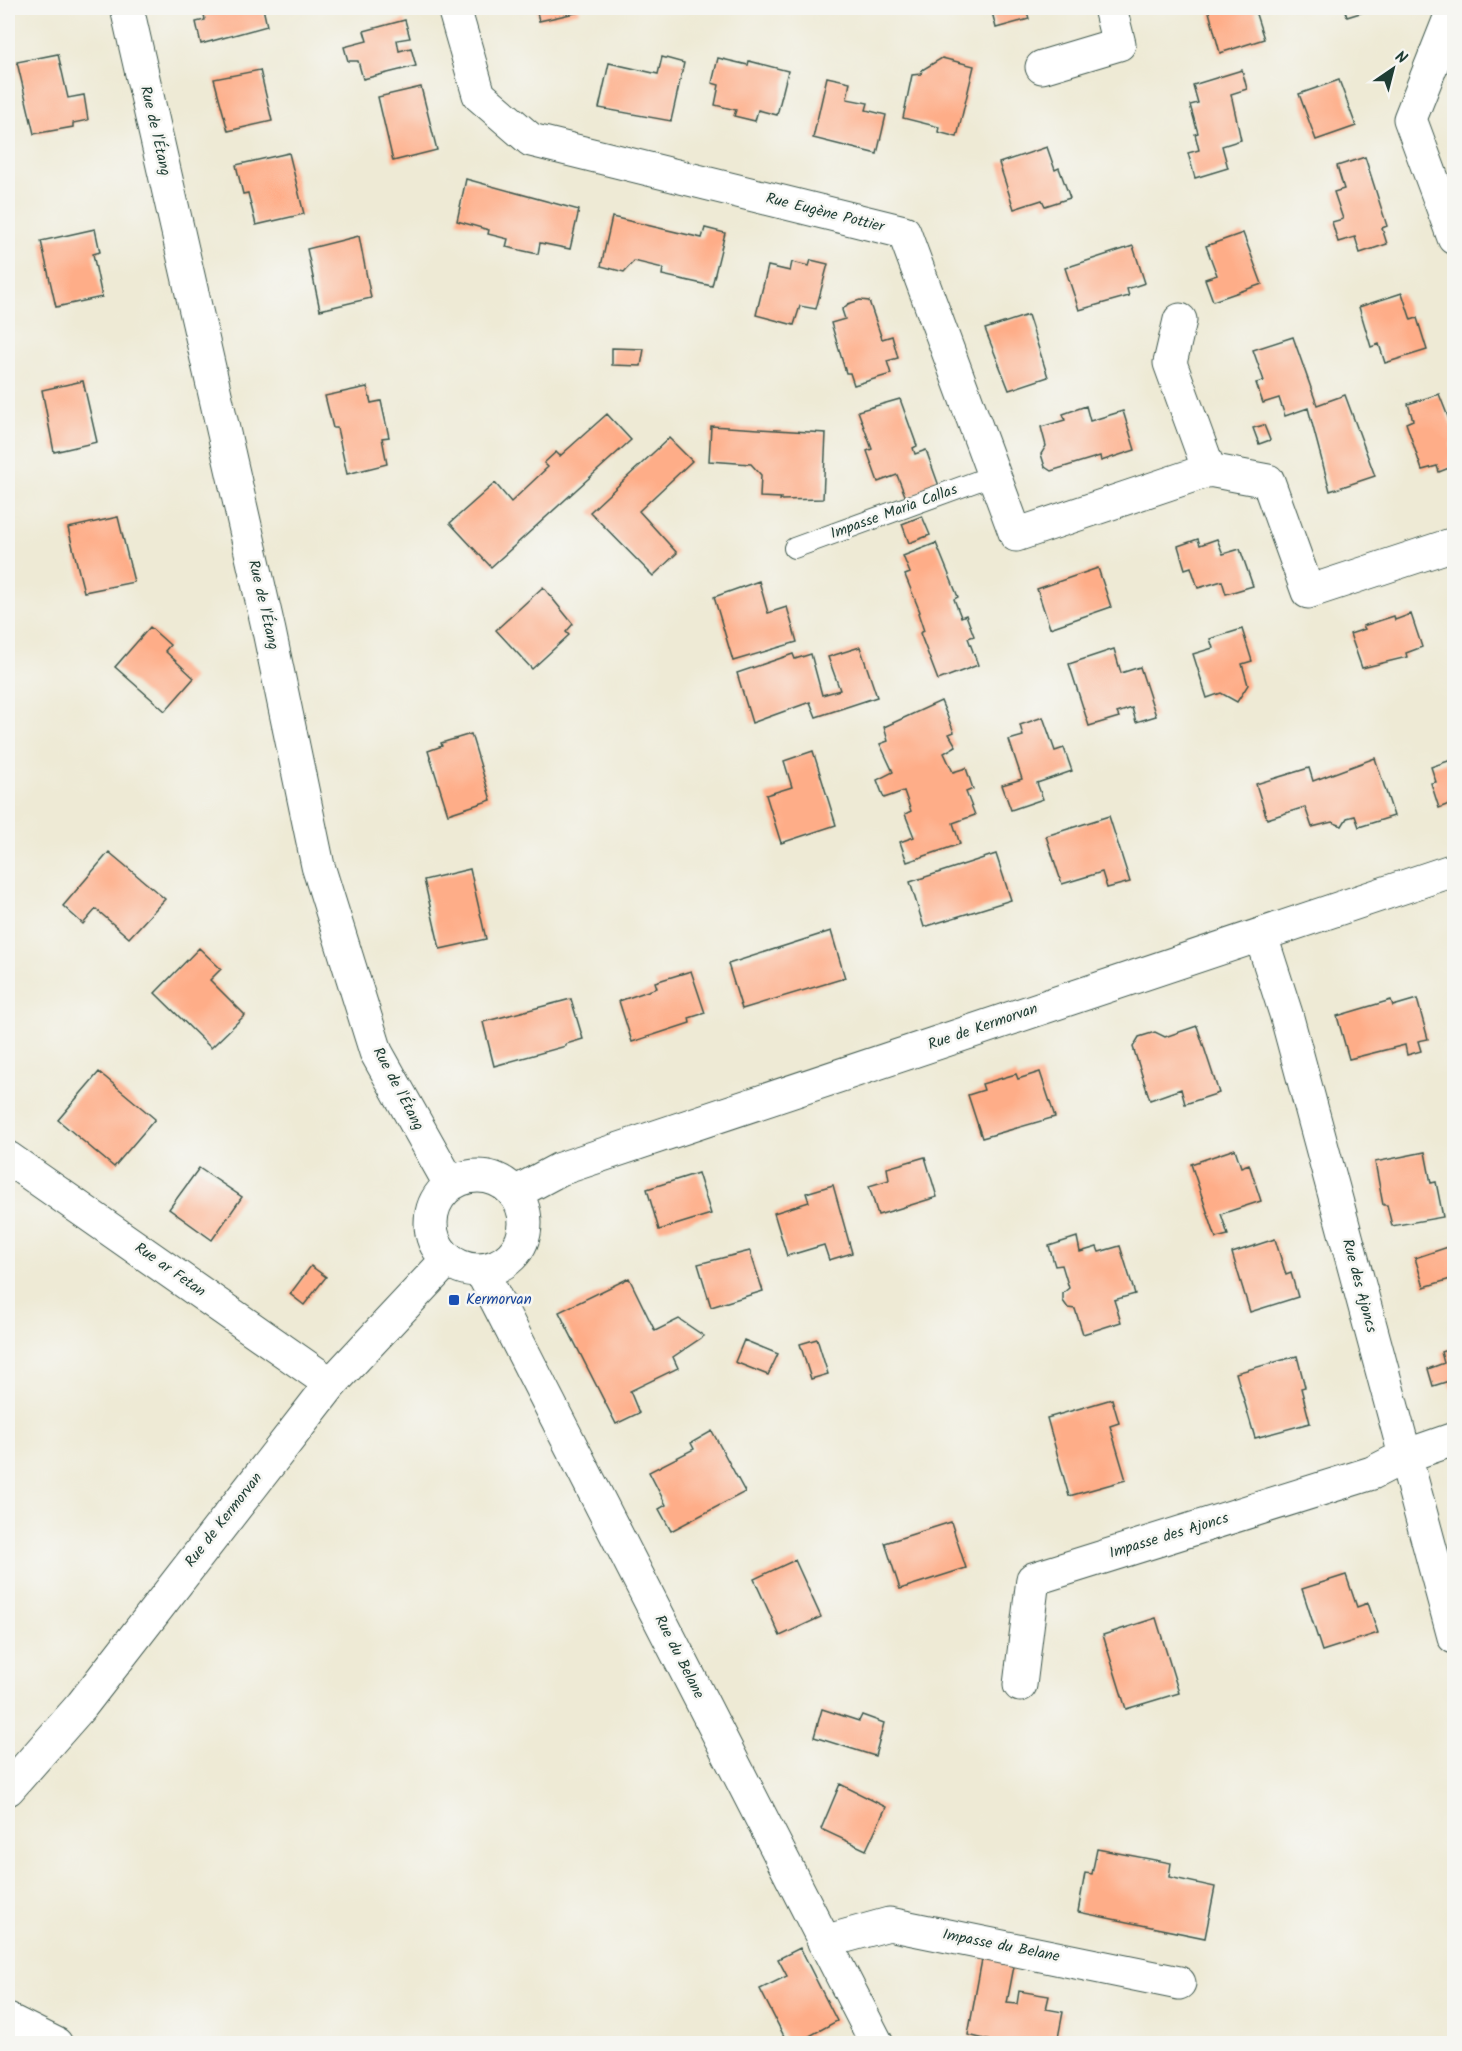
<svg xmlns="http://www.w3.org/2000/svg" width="1462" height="2051" viewBox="0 0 1462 2051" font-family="Kalam,sans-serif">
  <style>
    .building { fill: #fead88 }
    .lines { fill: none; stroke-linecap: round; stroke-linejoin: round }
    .lane-casing { stroke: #3e574c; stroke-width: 22 }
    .street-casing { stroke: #3e574c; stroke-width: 35 }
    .secondary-casing { stroke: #3e574c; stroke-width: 35 }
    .lane { stroke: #fff; stroke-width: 20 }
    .street { stroke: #fff; stroke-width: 33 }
    .secondary { stroke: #fff; stroke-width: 33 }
    .transit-dot { fill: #1a4fb4; stroke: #f6f6f2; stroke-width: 2 }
    .labels { text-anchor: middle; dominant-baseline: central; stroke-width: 5; stroke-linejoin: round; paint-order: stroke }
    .street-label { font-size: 15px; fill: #1f3d34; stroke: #f6f6f2 }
    .transit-label { font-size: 15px; fill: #164399; stroke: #f6f6f2; text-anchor: start }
  </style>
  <rect width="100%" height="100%" fill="#f6f6f2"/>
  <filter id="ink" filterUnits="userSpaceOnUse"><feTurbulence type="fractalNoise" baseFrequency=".0167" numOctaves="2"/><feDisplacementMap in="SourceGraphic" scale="12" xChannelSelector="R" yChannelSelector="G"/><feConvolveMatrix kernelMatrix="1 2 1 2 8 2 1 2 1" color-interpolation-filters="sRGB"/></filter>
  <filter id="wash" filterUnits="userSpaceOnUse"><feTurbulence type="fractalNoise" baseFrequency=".008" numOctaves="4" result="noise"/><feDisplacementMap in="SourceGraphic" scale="24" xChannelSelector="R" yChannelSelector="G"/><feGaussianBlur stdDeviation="1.35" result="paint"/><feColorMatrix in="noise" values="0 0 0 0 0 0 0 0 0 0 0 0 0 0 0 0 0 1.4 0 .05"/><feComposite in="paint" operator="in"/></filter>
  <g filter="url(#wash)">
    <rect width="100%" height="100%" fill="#eeead5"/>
    <g id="blocks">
      <!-- building -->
      <path class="building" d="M203,8H263L267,26L201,44L196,22L205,20Z
        M536,8H579L580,12L539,21Z
        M991,8H1026L1029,19L996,28Z
        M1208,8H1254L1264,39L1220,53Z
        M1344,8H1376L1347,17Z
        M405,20L410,38L397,40L399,51L411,48L416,66L363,79L358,61H348L344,47L367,41L364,31Z
        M58,54L68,98L84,95L88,120L73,123V127L34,134L17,62Z
        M662,57L684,63L671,121L599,108L609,63L658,74Z
        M718,58L748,65L749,61L788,71L777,115L758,110L755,121L734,116L736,110L715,105L719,85L712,83Z
        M942,58L974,66L957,137L938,132L939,127L903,118L912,75L921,74L922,70Z
        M260,70L272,121L228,131L214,79Z
        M1242,70L1247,89L1231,94L1241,140L1222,146L1228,168L1195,178L1188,153L1199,150L1195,134L1198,133L1190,105L1198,103L1193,85Z
        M827,77L850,82L847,99L868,103L866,110L886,115L877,154L813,138Z
        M1339,80L1356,126L1316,140L1299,94Z
        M421,87L437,150L393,161L378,97Z
        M1047,147L1055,170L1059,168L1070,198L1045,206L1042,200L1014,209L999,163Z
        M289,153L304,214L256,225L248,193L243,194L236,165Z
        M1365,157L1387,226L1382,228L1387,244L1360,253L1355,237L1338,242L1332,222L1343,219L1334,192L1344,189L1337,166Z
        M466,179L579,210L570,249L540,243L538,254L506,247L508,239L488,234L489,230L457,221Z
        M612,217L702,238L705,228L725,233L712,286L662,275L663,268L634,261L624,272L601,266Z
        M95,229L100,252L93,254L102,297L56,307L41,241Z
        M1243,233L1262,284L1213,301L1205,279L1217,275L1206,246Z
        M359,236L371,298L320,310L307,249Z
        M1133,246L1145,283L1127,289L1129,296L1079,310L1065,268Z
        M811,260L828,264L816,309L800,306L794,325L756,315L768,266L790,271L792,262L809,266Z
        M1402,293L1411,320L1417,318L1427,350L1385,363L1379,344L1371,347L1359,307Z
        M860,300L869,301L882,339L892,336L898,358L887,361L891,374L854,385L850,373H846L831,323L845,319L842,310L848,304Z
        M1028,315L1048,377L1009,390L985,329Z
        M1293,337L1317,405L1345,395L1375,476L1330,491L1308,408L1285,416L1279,398L1263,403L1256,383L1264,381L1253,350Z
        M612,348L644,349L641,366L612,365Z
        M83,381L97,442L54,452L42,390Z
        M367,387L371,403L381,401L389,437L382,438L387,464L347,474L337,428H333L325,396Z
        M1439,394L1454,432V442L1451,443L1454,466L1439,472L1437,466L1422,470L1406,423L1413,420L1408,404Z
        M900,399L917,446L913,448L915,454L926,450L939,486L906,498L897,475L878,482L867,451L872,449L858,411Z
        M1086,406L1090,421L1123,411L1135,450L1101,461L1100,456L1051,471L1045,467L1041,454L1046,446L1041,427L1065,420L1063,414Z
        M607,414L631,440L491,567L450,523L495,483L511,502L548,467L544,463L556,452L560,456Z
        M1264,425L1270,440L1259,444L1253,428Z
        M711,426L826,433L823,499L780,500L781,498L760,497L761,475L751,464L709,461Z
        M669,438L692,461L639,511L677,553L653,576L590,512Z
        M922,516L930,535L909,543L902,524Z
        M118,517L134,582L84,592L68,528Z
        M1198,539L1200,545L1217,539L1223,554L1240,549L1253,586L1226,594L1222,581L1198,588L1191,567L1185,569L1178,546Z
        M936,543L958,597L954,599L961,617L966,615L974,636L968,638L978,665L938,680L920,633L924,631L918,613L920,612L905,575L910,573L903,556Z
        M1098,568L1111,607L1050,628L1037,589Z
        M759,581L768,613L787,607L797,642L733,661L714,597Z
        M543,587L573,624L566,632L569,635L532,669L496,630Z
        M1411,614L1422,647L1406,653L1407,657L1362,668L1350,634L1365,629L1363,626L1394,616L1395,620Z
        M150,627L170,645L165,651L194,678L165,711L115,667Z
        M1242,629L1252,661L1242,664L1248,685L1237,702L1221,693L1207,698L1193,654L1213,648L1210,639Z
        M860,647L877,697L816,717L810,702L752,723L737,673L793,654L795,659L811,654L822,695L840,690L828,657Z
        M1114,649L1121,673L1140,667L1156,716L1136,722L1132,708L1117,713L1119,717L1089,726L1069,664Z
        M941,701L954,732L949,734L956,746L944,753L953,772L966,768L973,789L966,792L975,815L953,823L960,844L907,862L900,842L914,837L905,814L911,811L904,791L884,798L877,780L893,772L880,744L888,741L884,727Z
        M1043,717L1055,751L1064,748L1072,771L1037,783L1043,799L1011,810L1002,785L1022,779L1009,740L1023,736L1020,725Z
        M471,734L491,800L448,814L428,751L442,746L441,743Z
        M813,751L836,825L781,843L766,795L792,787L784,761Z
        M1375,758L1394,816L1359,827L1355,816L1347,818L1342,826L1332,822L1312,827L1305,807L1267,819L1256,784L1309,768L1313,781Z
        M1454,759V802L1439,808L1431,783L1436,782L1431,767Z
        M1109,816L1130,882L1107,888L1102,872L1062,884L1046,836Z
        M109,852L165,899L129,938L96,909L83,924L63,906Z
        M996,854L1011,900L924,927L910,882Z
        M470,869L486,939L440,949L424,880Z
        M831,931L845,978L742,1009L728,964Z
        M199,948L221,969L210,980L245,1015L211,1048L155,993Z
        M691,971L705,1013L689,1018L690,1023L632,1042L619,1001L657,988L655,982Z
        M571,999L583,1039L566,1044V1046L494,1066L483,1022Z
        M1417,999L1428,1039L1418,1041L1421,1051L1407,1055L1405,1045L1349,1059L1337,1016L1391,1000L1393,1006Z
        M1197,1026L1219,1093L1185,1104L1181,1089L1150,1100L1133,1047L1139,1037L1155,1032L1165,1037Z
        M99,1072L155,1119L114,1167L58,1120Z
        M1040,1072L1055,1117L982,1138L968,1095L984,1090L982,1084L1016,1074L1018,1079Z
        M1235,1149L1241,1167L1249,1164L1261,1201L1221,1214L1228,1235L1216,1238L1191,1164Z
        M1425,1152L1431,1183L1436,1182L1443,1217L1392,1226L1387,1205H1383L1375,1162Z
        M925,1157L937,1197L878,1215L869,1186L889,1180L887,1168Z
        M199,1168L242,1197L212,1240L169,1209Z
        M698,1173L711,1214L659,1230L647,1189Z
        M833,1185L852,1253L829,1260L824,1245L787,1256L774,1213L809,1202L806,1193Z
        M1077,1237L1080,1252L1097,1247L1099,1252L1120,1246L1135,1294L1114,1300L1121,1322L1083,1334L1075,1309L1068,1308L1063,1301V1293L1069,1288L1062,1265L1055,1266L1049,1246Z
        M1275,1239L1286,1275L1291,1273L1298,1297L1250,1312L1232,1253Z
        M1454,1245V1278L1424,1287L1415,1258Z
        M750,1251L763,1291L711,1307L698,1264Z
        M311,1266L326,1277L304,1305L290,1294Z
        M629,1278L655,1331L679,1319L704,1336L673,1357L678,1368L630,1391L639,1413L616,1424L559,1312Z
        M817,1339L828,1374L811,1379L800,1344Z
        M744,1340L778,1354L768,1375L735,1362Z
        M1454,1347V1397L1449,1381L1433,1386L1428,1369L1444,1363L1441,1352Z
        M1297,1356L1305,1387L1301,1388L1310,1423L1255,1438L1236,1373Z
        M1112,1399L1119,1423L1110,1426L1126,1480L1069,1496L1047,1418Z
        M712,1431L745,1492L671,1531L659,1509L666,1505L649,1472L694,1449L691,1443Z
        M951,1522L966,1568L900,1589L885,1543Z
        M795,1560L821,1617L780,1636L754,1579Z
        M1346,1575L1357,1607L1368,1603L1378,1633L1322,1651L1302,1589Z
        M1156,1618L1179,1693L1126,1709L1103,1635Z
        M822,1709L859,1721L862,1715L884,1723L875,1756L814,1737Z
        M840,1784L886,1807L866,1850L821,1829Z
        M1097,1849L1171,1863L1169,1877L1215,1887L1205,1938L1078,1912L1085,1873L1092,1874Z
        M800,1948L837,2021L795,2044H788L760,1989L787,1976L778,1959Z
        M983,1954L1015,1961L1007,2003L1017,2004L1019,1991L1049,1996L1046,2009L1063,2012L1057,2043L1041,2040V2044H991L988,2040L968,2035Z
        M1211,2040L1252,2042V2044H1211Z"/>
    </g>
  </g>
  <g filter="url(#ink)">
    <use href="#blocks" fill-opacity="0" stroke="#3e574c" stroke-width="1.5"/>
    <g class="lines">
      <!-- lane casing -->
      <g class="lane-casing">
        <path id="lane" d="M794,548L994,475"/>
      </g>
      <!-- street casing -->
      <g class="street-casing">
        <path id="street" d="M454,8L479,95L531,140L904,232L1016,535L1209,470L1268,481L1308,592L1454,544
          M1454,8L1410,119L1454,238
          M1042,67L1119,44L1110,8
          M1180,320L1170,363L1209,470
          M1261,936L1286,1014L1454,1637
          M1020,1685L1033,1579L1372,1473L1405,1456L1454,1439
          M824,1942L889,1924L1179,1983"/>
      </g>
      <!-- secondary casing -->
      <g class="secondary-casing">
        <path id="secondary" d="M127,8L269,631L318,866L376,1052L450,1184
          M8,1158L331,1384
          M431 1223a47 47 0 1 1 94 0a47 47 0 1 1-94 0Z
          M515,1193L560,1169L1454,870
          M481,1270L877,2044
          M8,1789L82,1705L331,1384L448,1259
          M8,2020L56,2044"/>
      </g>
      <!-- lane -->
      <use href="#lane" class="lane"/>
      <!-- street -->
      <use href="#street" class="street"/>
      <!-- secondary -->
      <use href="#secondary" class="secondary"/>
    </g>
  </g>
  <!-- markers -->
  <rect class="transit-dot" x="448" y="1294" width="12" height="12" rx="3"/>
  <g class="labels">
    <!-- street labels -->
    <g class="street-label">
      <text transform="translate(155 131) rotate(77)">Rue de l'Étang</text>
      <text transform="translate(825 213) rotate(14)">Rue Eugène Pottier</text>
      <text transform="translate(894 512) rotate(-20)">Impasse Maria Callas</text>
      <text transform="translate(263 605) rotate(77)">Rue de l'Étang</text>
      <text transform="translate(983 1027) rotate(-19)">Rue de Kermorvan</text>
      <text transform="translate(398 1089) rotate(62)">Rue de l'Étang</text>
      <text transform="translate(170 1270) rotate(35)">Rue ar Fetan</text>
      <text transform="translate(1359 1286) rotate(75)">Rue des Ajoncs</text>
      <text transform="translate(224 1520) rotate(-52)">Rue de Kermorvan</text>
      <text transform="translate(1169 1536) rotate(-17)">Impasse des Ajoncs</text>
      <text transform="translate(679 1657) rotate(63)">Rue du Belane</text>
      <text transform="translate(1001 1946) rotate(11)">Impasse du Belane</text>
    </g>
    <!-- transit labels -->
    <g class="transit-label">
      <text x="466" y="1300">Kermorvan</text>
    </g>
  </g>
  <!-- margin -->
  <rect width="1462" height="2051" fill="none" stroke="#f6f6f2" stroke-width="30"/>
  <!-- north arrow -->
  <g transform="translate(1393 69) rotate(35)" stroke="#f6f6f2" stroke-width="4.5" paint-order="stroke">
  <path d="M0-4.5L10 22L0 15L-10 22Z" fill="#1f3d34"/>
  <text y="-9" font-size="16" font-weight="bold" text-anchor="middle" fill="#1f3d34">N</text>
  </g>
</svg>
